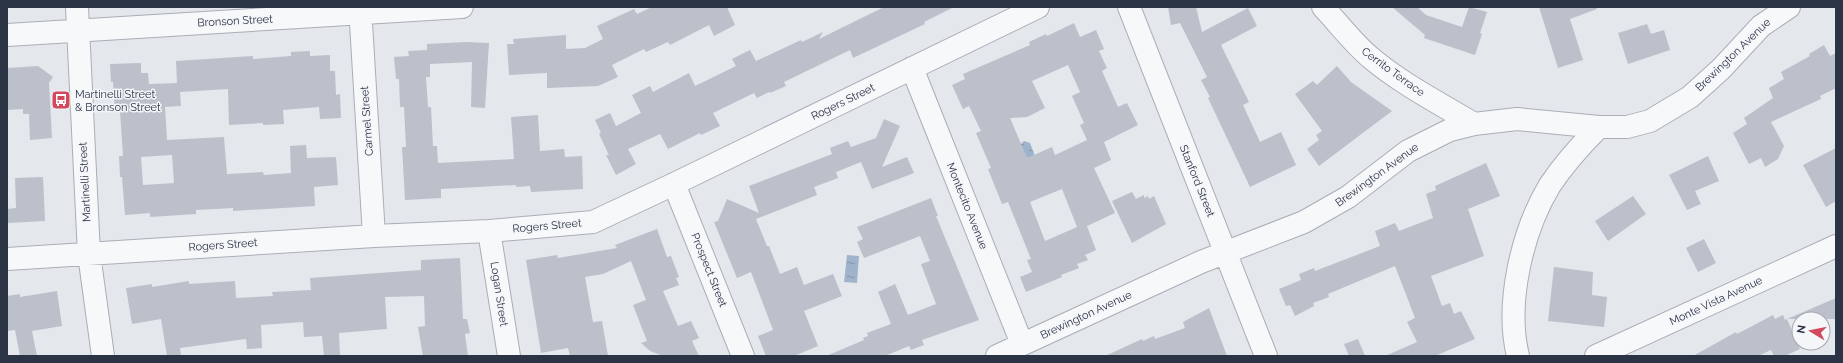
<svg xmlns="http://www.w3.org/2000/svg" width="1843" height="363" viewBox="0 0 1843 363" font-family="Raleway,sans-serif">
  <style>
    .water { fill: url(#water-ripples) }
    .building { fill: #bbc0ca; fill-rule: evenodd }
    .lines { fill: none; stroke-linecap: round; stroke-linejoin: round }
    .minor-casing { stroke: #a9aeb7; stroke-width: 24 }
    .minor { stroke: #f7f8fa; stroke-width: 22 }
    .labels { text-anchor: middle; dominant-baseline: central; stroke-width: 3; stroke-linejoin: round; paint-order: stroke }
    .street-label { font-size: 11px; fill: #2b3445; stroke: #f4f6f9 }
    .poi-label { font-size: 11px; fill: #2b3445; stroke: #f4f6f9; text-anchor: start }
  </style>
  <defs>
    <pattern id="water-ripples" width="26" height="14" patternUnits="userSpaceOnUse"><rect width="26" height="14" fill="#9fb4cc"/><path d="M2 4q2-2 4 0t4 0M15 11q2-2 4 0t4 0" fill="none" stroke="#8293a7"/></pattern>
  </defs>
  <rect width="100%" height="100%" fill="#e4e7ec"/>
  <!-- water -->
  <path class="water" d="M1024,141L1030,143L1035,156L1030,163L1020,145Z
    M847,255L859,256L857,283L844,282Z"/>
  <!-- building -->
  <path class="building" d="M652,7H727L735,25L714,36L709,25L670,45L668,42L646,52L644,49L612,65L618,77L598,86L547,88V73L509,75L507,44H514L513,39L566,35V49L585,48L603,39L597,26L634,9L637,14Z
    M884,7H954L924,22L925,24L853,58L850,50L784,82L786,86L770,93L769,92L757,98L754,93L713,113L720,126L701,135L700,133L668,149L660,134L628,149L636,164L616,175L606,155H609L599,134L601,133L595,120L610,113L616,126L641,113L632,95L650,86L653,92L689,73L695,86L736,66L732,59L750,50L756,61L801,40L802,42L823,32L819,39Z
    M1168,7H1196L1202,32L1248,8L1257,26L1221,45L1249,102L1243,105L1260,142L1281,132L1296,165L1250,187L1208,98L1210,97L1201,80L1207,77L1180,23L1171,25Z
    M1392,7H1417L1426,15L1462,27L1469,7L1487,12L1480,33L1482,34L1475,55L1424,38L1425,35Z
    M1539,7H1596L1597,9L1570,19L1583,60L1558,68Z
    M1074,23L1080,37L1096,30L1104,49L1099,51L1107,68L1102,71L1118,107L1127,103L1138,125L1104,142L1111,160L1094,168L1115,213L1087,226L1096,250L1085,255L1088,260L1077,264L1079,268L1061,275L1062,277L1026,292L1020,277L1032,272L1027,260L1031,259L1008,202L1002,204L988,169L991,168L976,133L981,131L969,106L963,109L952,85L965,79L963,74L1030,45L1029,42L1046,34L1047,36ZM1068,65L1080,92L1072,96L1084,123L1080,125L1087,140L1055,155L1052,147L1027,158L1010,118L1027,117L1045,108L1032,81ZM1062,189L1077,227L1045,241L1030,202Z
    M1647,24L1651,34L1664,30L1670,50L1628,64L1618,33Z
    M466,42L489,43L485,108L471,107L472,62L430,64V77H426L428,107H431L433,146H437L438,163L514,159L511,117L538,115L540,151L564,149L565,157L582,156L583,189L531,192L530,186L516,187V185L441,189V198L405,200L402,147H406L404,107H400L399,79H396L394,57L409,56L408,51L427,50V44Z
    M1824,45L1830,56L1836,53V88L1820,96L1821,99L1771,122L1784,146L1778,159L1765,167L1761,158L1749,164L1733,133L1747,124L1744,118L1773,98L1769,88L1784,79L1781,72L1810,56L1809,54Z
    M310,51V56L330,55V71H335L336,95L340,94L341,118L320,119L319,107L283,110L284,124L263,125V123L229,125L228,89L180,92L181,106L165,107L167,140L224,137L227,174L263,172L264,175L291,173L290,146L306,145L307,158L336,157L338,185L314,187L315,206L233,211V208L196,210V214L150,217V213L125,215L122,177H120L119,156H123L120,111H115L113,82H111L110,64L141,63V73H148L149,84L177,83L176,61L253,56V59L291,56V52ZM172,155L174,183L143,185L141,157Z
    M38,66L53,77L49,83L52,138L30,140L29,114H23V109L7,110V68Z
    M1337,66L1351,82L1392,111L1319,166L1307,149L1319,140L1316,135L1322,131L1295,94L1313,81L1317,85Z
    M884,119L900,126L882,167L907,157L914,173L872,189L861,162L836,172L838,178L814,187L817,195L756,219L767,246H769L780,274L797,267L804,285L833,274L842,296L804,311L818,346L794,356H766L758,336L773,330L751,272L737,278L714,222L718,221L727,199L759,213L749,186L832,154L830,148L848,141L851,147L876,138Z
    M1836,148V201L1826,207L1803,165Z
    M1708,156L1719,181L1695,191L1701,204L1687,210L1669,175Z
    M1486,163L1500,196L1468,209L1484,256L1431,276L1442,306L1450,303L1454,314L1461,311L1475,339L1435,356H1385L1417,342L1407,322L1415,318L1395,266L1328,294L1329,297L1313,303L1314,306L1295,316L1290,305L1286,306L1279,289L1301,280L1299,274L1314,268L1315,271L1380,246L1375,231L1395,223L1399,231L1433,218L1426,194L1436,190L1435,186Z
    M43,177L45,221L7,223V209L16,208L15,178Z
    M1132,192L1136,199L1144,195V198L1148,196L1149,199L1154,196L1166,224L1132,243L1112,201Z
    M1633,196L1646,214L1608,241L1595,221Z
    M931,198L938,216H936L979,320L922,340L924,345L911,350L909,346L885,356H826L864,340L863,338L868,336L867,333L891,324L878,292L895,284L908,315L936,304L921,264L930,261L920,236L864,258L857,242L863,239L857,227Z
    M657,229L667,257L671,256L679,277L676,278L679,285L663,291L678,326L691,321L699,338L692,341L699,356H663L650,351L641,343L647,341L633,305L646,300L631,261L603,274L585,277L593,322L602,321L608,356H570L568,348L541,353L526,260L557,255L558,258L617,248L615,245Z
    M1704,239L1716,263L1698,272L1686,248Z
    M460,258L463,319H467L470,333L465,334L468,356H423L418,327L425,326L424,296L385,297L387,329L339,333L340,356H324L322,336L304,337L303,322L261,325L262,348L247,349L246,339L180,348L181,356H167L161,319L132,324L126,288L152,284V287L189,281V284L235,281L236,298L273,296L272,292L311,290L310,278L421,270V260Z
    M1554,267L1593,272L1592,295L1607,297L1604,327L1548,321Z
    M57,291L62,326L32,331L37,356H20L15,330L7,331V296L20,294V297Z
    M1836,298V319H1787Z
    M1209,308L1227,356H1105L1142,339L1143,341L1154,336L1155,339L1185,328L1183,322Z
    M1773,315L1775,319L1783,315L1785,320L1787,319L1800,349L1785,356H1774L1771,350L1758,356H1693L1736,332L1737,334Z
    M1358,339L1365,356H1349L1344,344Z"/>
  <g class="lines">
    <!-- minor casing -->
    <g class="minor-casing">
      <path id="minor" d="M77,7L89,254L103,356
        M360,7L374,236
        M1129,7L1266,356
        M1323,7C1339,24 1353,43 1371,58C1402,84 1439,103 1474,124
        M7,35L462,7
        M912,68L1022,344
        M674,184L743,356
        M489,231L509,356
        M7,259L374,236L489,231L593,222L674,184L1038,7
        M997,356L1201,262L1304,222L1348,197L1408,151L1450,130L1474,124L1517,119L1599,127H1627L1650,121L1690,97L1721,69L1761,26L1789,7
        M1518,356C1505,304 1522,231 1550,185C1564,164 1581,145 1599,127
        M1596,356L1836,246"/>
    </g>
    <!-- minor -->
    <use href="#minor" class="minor"/>
  </g>
  <!-- icons -->
  <defs>
    <g id="bus-square" transform="scale(1)"><rect x="-9" y="-9" width="18" height="18" rx="4" fill="#d1495b" stroke="#f4f6f9"/><path d="M-5-6H5V4H4V6H2V4H-2V6H-4V4H-5ZM-3.5-4V0h7V-4ZM-3.5 1.2v1.5H-2V1.2ZM2 1.2v1.5H3.5V1.2Z" fill="#fff"/></g>
  </defs>
  <g fill-rule="evenodd">
    <use href="#bus-square" x="61" y="100"/>
  </g>
  <g class="labels">
    <!-- street labels -->
    <g class="street-label">
      <text transform="translate(235 21) rotate(-3)">Bronson Street</text>
      <text transform="translate(1733 55) rotate(-44)">Brewington Avenue</text>
      <text transform="translate(1393 72) rotate(36)">Cerrito Terrace</text>
      <text transform="translate(843 102) rotate(-26)">Rogers Street</text>
      <text transform="translate(367 121) rotate(-94)">Carmel Street</text>
      <text transform="translate(1377 175) rotate(-36)">Brewington Avenue</text>
      <text transform="translate(1197 181) rotate(68)">Stanford Street</text>
      <text transform="translate(85 182) rotate(-93)">Martinelli Street</text>
      <text transform="translate(967 206) rotate(68)">Montecito Avenue</text>
      <text transform="translate(547 226) rotate(-5)">Rogers Street</text>
      <text transform="translate(223 245) rotate(-4)">Rogers Street</text>
      <text transform="translate(709 270) rotate(68)">Prospect Street</text>
      <text transform="translate(499 294) rotate(81)">Logan Street</text>
      <text transform="translate(1716 301) rotate(-25)">Monte Vista Avenue</text>
      <text transform="translate(1086 315) rotate(-25)">Brewington Avenue</text>
    </g>
    <!-- poi labels -->
    <g class="poi-label">
      <text x="75" y="94">Martinelli Street<tspan x="75" dy="13">&amp; Bronson Street</tspan></text>
    </g>
  </g>
  <!-- border -->
  <rect width="1843" height="363" fill="none" stroke="#2b3445" stroke-width="16"/>
  <!-- north arrow -->
  <g transform="translate(1811 331) rotate(280)"><circle r="19" fill="#f4f6f9" stroke="#a4a8b1"/>
  <path d="M0-3L7 15L0 10L-7 15Z" fill="#d1495b"/>
  <text y="-6" font-size="11" font-weight="bold" text-anchor="middle" fill="#2b3445">N</text>
  </g>
</svg>
